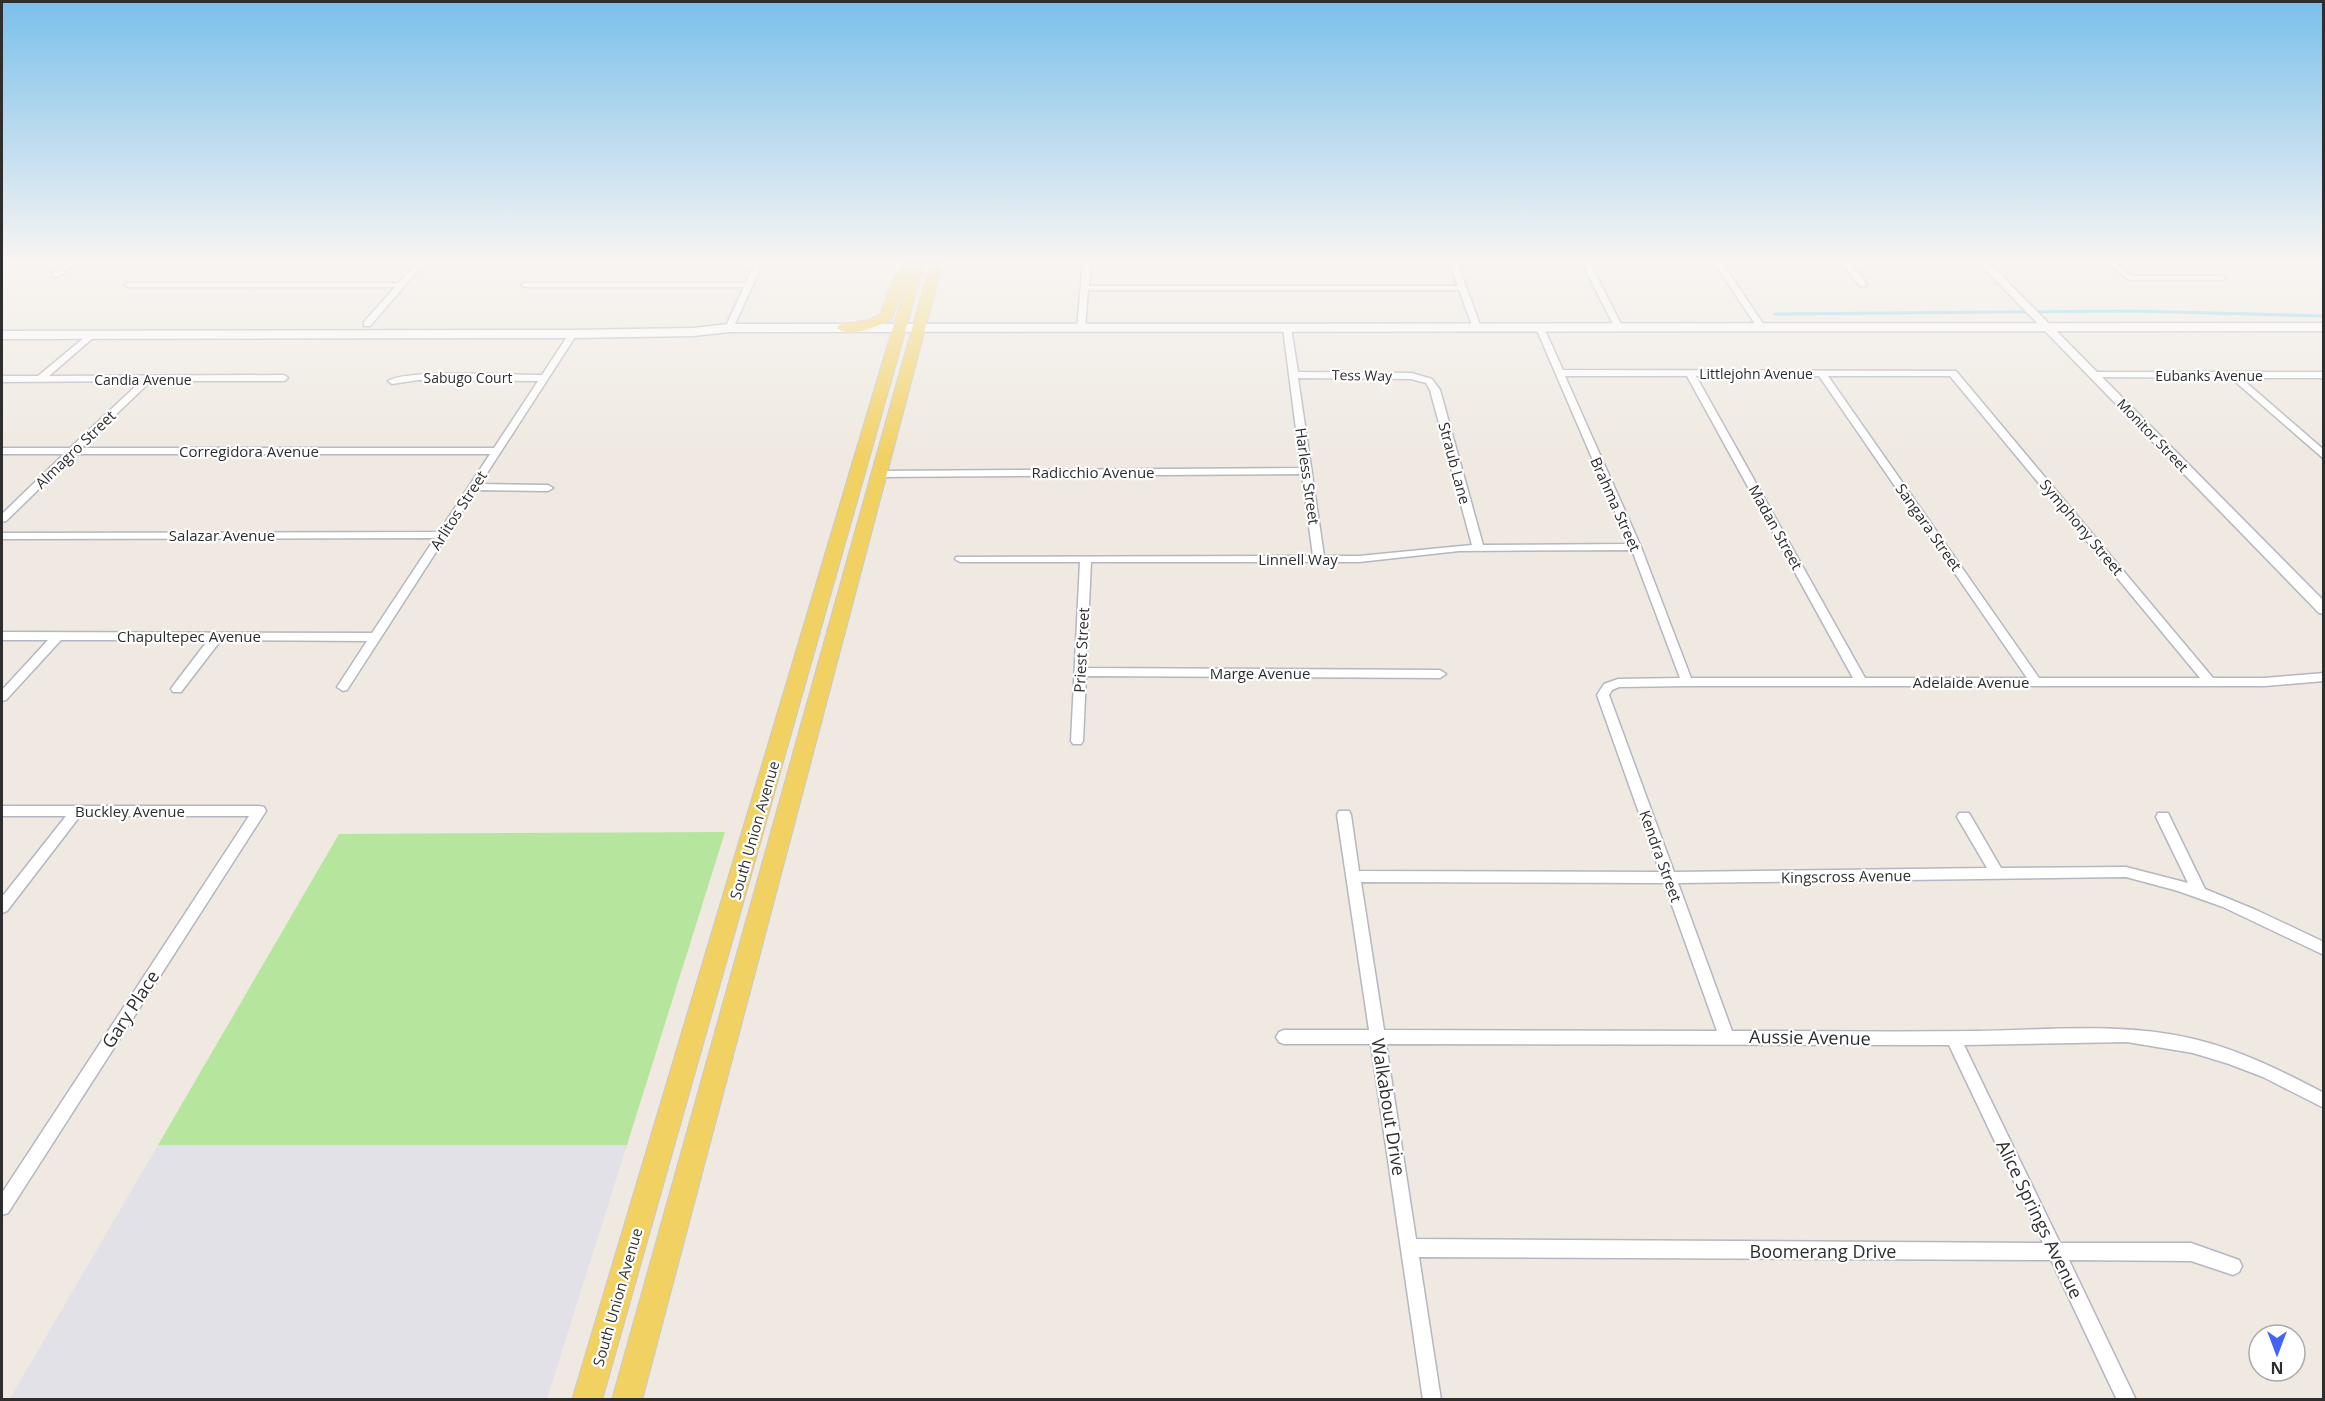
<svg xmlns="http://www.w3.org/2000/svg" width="2325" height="1401" viewBox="0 0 2325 1401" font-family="'Open Sans',sans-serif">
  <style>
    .industrial { fill: #e3e1e8 }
    .green { fill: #b6e59e }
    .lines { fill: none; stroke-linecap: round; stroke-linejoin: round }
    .stream { stroke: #75cff0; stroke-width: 3 }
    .minor-casing { stroke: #b4b7c1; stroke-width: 3 }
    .tertiary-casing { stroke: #b4b7c1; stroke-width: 3 }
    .secondary-casing { stroke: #b4b7c1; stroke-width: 3 }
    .primary-casing { stroke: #c9c9c9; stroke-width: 2 }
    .minor { fill: #fff; fill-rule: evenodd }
    .tertiary { fill: #fff; fill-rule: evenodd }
    .secondary { fill: #fff; fill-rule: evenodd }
    .primary { fill: #f2d163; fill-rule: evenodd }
    .labels { text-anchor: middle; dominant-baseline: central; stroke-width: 4.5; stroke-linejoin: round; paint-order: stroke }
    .far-street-label { font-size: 14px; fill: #2e2e2e; stroke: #fff }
    .street-label { font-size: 15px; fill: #2e2e2e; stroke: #fff }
    .near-street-label { font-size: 18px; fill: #2e2e2e; stroke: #fff }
  </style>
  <rect width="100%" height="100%" fill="#efe9e1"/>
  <!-- industrial -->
  <path class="industrial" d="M158,1145H627L547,1399L9,1400Z"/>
  <!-- green -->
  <path class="green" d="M725,832L627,1145H158L339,834Z"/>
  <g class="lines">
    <!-- stream -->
    <path class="stream" d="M1775,314L2133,311L2324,316"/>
    <!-- minor casing -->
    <g class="minor-casing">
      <path id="minor" d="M70,261H78L59,277H53V273Z
        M418,261H426L370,326H364V322L395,287H128L124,285L128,283H399Z
        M756,261H764L733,328L729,331L725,328L744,287H525L521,285L525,283H746Z
        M1083,261H1091L1089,286H1458L1449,261H1457L1481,328L1477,331L1473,328L1459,290H1088L1085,328L1081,331L1077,328Z
        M1581,261H1589L1623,328L1622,330L1615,328Z
        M1713,261H1721L1766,328L1765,330H1759Z
        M1840,261H1848L1866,282V286H1860Z
        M2105,261H2113L2131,276H2222L2226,278L2222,280H2129Z
        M1287,325L1291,328L1298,372L1412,373L1432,379L1440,390L1483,545L1629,544L1536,328L1537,326L1544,328L1563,370L1956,371L2213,678H2265L2324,673V681L2265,686H1687L1619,687L1612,690L1609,695L1674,872L1987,868L1957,817L1959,813H1969L2001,868L2126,867L2188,883L2156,817L2158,813H2168L2205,889L2256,910L2324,942V955L2223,907L2178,891L2126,877L1678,883L1732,1031C1813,1031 1895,1032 1977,1031C2049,1030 2123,1022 2194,1039C2240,1050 2282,1071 2324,1093V1108L2263,1077L2229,1064L2193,1053L2127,1042L1964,1045L2060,1243H2191L2239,1260L2242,1266L2239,1272L2233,1275L2191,1261L2069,1260L2136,1400H2117L2051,1260L1419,1257L1441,1400H1423L1371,1044H1284L1279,1042L1276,1037L1279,1032L1284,1030H1369L1337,815L1339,811H1349L1351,815L1359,871L1660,872L1597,695L1604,684L1618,679L1680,678L1632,550L1459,551L1359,562H1091L1086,668L1440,670L1446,674L1440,678L1086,676L1083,741L1081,744H1073L1071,741L1080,562H960L955,559L956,557L1313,556L1302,474L878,477L873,474L878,471L1301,468L1283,328ZM1565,376H1687L1853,678H1691L1641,547ZM1696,376H1819L2027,678H1865ZM1828,376H1950L2200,678H2039ZM1298,378L1411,379L1426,383L1430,390L1472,545L1359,556H1324ZM1361,882L1664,883L1717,1031L1384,1030ZM1386,1044L1949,1045L2043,1243L1416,1239Z
        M573,331L577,334L480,484L548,485L553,488L548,491L476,490L347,690L343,691L337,687L367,641L221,640L181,692H173L171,689L173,686L208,640H61L6,700L2,701V690L48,640H2V632L372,633L435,538L2,539V533L439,532L490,454H75L6,521L2,522V514L64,454H2V448H70L141,381L2,382V376H38L91,332L95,335L94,337L49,376L284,375L288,378L284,381H151L81,448H494L538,381L418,380L392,384L388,381C405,369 514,375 542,375L570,332Z
        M2094,372H2324V378H2241L2324,450V459L2231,378L2091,377V373Z
        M2,806H259L264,807L266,811L8,1213L2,1215V1193L249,816H80L7,911L2,913V897L66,816H2Z"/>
    </g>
    <!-- tertiary casing -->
    <g class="tertiary-casing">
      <path id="tertiary" d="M1977,261H1987L2324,601V614L2319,613Z"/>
    </g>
    <!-- secondary casing -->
    <g class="secondary-casing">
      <path id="secondary" d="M2324,323V331L729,332L693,336L573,338L2,339V331L573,330L693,328L729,324Z"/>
    </g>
    <!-- primary casing -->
    <g class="primary-casing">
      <path id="primary" d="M906,261H925L602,1400H572L909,274L891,320C878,326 849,339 837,328L839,325L869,320L880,315L896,274Z
        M931,261H943L642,1400H612Z"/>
    </g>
    <!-- minor -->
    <use href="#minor" class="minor"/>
    <!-- tertiary -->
    <use href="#tertiary" class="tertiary"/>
    <!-- secondary -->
    <use href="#secondary" class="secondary"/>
    <!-- primary -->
    <use href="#primary" class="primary"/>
  </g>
  <!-- sky -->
  <linearGradient id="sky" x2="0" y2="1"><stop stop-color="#7abfeb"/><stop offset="0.57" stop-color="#f8f5f2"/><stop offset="1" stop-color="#f8f5f2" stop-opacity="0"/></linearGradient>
  <rect width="2325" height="457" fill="url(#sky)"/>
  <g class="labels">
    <!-- far-street labels -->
    <g class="far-street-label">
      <text x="1756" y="373">Littlejohn Avenue</text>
      <text transform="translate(1362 375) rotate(1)">Tess Way</text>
      <text x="2209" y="375">Eubanks Avenue</text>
      <text x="468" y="377">Sabugo Court</text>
      <text x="143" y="379">Candia Avenue</text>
      <text transform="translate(2153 435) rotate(46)">Monitor Street</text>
    </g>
    <!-- street labels -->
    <g class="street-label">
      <text transform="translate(75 449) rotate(-44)">Almagro Street</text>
      <text x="249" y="451">Corregidora Avenue</text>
      <text transform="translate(1455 463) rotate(75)">Straub Lane</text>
      <text x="1093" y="472">Radicchio Avenue</text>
      <text transform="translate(1308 476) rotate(82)">Harless Street</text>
      <text transform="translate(1616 504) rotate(66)">Brahma Street</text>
      <text transform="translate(458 510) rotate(-57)">Arlitos Street</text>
      <text transform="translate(1776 527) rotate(61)">Madan Street</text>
      <text transform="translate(1929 527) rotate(55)">Sangara Street</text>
      <text transform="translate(2082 527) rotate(50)">Symphony Street</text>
      <text x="222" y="535">Salazar Avenue</text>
      <text x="1298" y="559">Linnell Way</text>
      <text x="189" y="636">Chapultepec Avenue</text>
      <text transform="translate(1081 650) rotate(-87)">Priest Street</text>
      <text x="1260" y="673">Marge Avenue</text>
      <text x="1971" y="682">Adelaide Avenue</text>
      <text x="130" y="811">Buckley Avenue</text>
      <text transform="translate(754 830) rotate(-74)">South Union Avenue</text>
      <text transform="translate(1661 856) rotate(70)">Kendra Street</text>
      <text transform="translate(1846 876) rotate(-1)">Kingscross Avenue</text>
      <text transform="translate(617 1297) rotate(-74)">South Union Avenue</text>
    </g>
    <!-- near-street labels -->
    <g class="near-street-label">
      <text transform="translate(130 1009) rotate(-57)">Gary Place</text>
      <text transform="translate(1810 1037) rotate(1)">Aussie Avenue</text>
      <text transform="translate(1389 1107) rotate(81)">Walkabout Drive</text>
      <text transform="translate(2040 1219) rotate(64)">Alice Springs Avenue</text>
      <text x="1823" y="1251">Boomerang Drive</text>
    </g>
  </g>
  <!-- border -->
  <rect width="2325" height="1401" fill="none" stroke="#2e2e2e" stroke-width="6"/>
  <!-- north arrow -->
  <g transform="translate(2277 1353) rotate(180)"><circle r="28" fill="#ffffff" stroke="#ababab" stroke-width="1.5"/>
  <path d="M0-4.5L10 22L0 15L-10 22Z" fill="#4264fb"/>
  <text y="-9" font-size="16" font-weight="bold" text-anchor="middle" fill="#2e2e2e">N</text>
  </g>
</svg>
